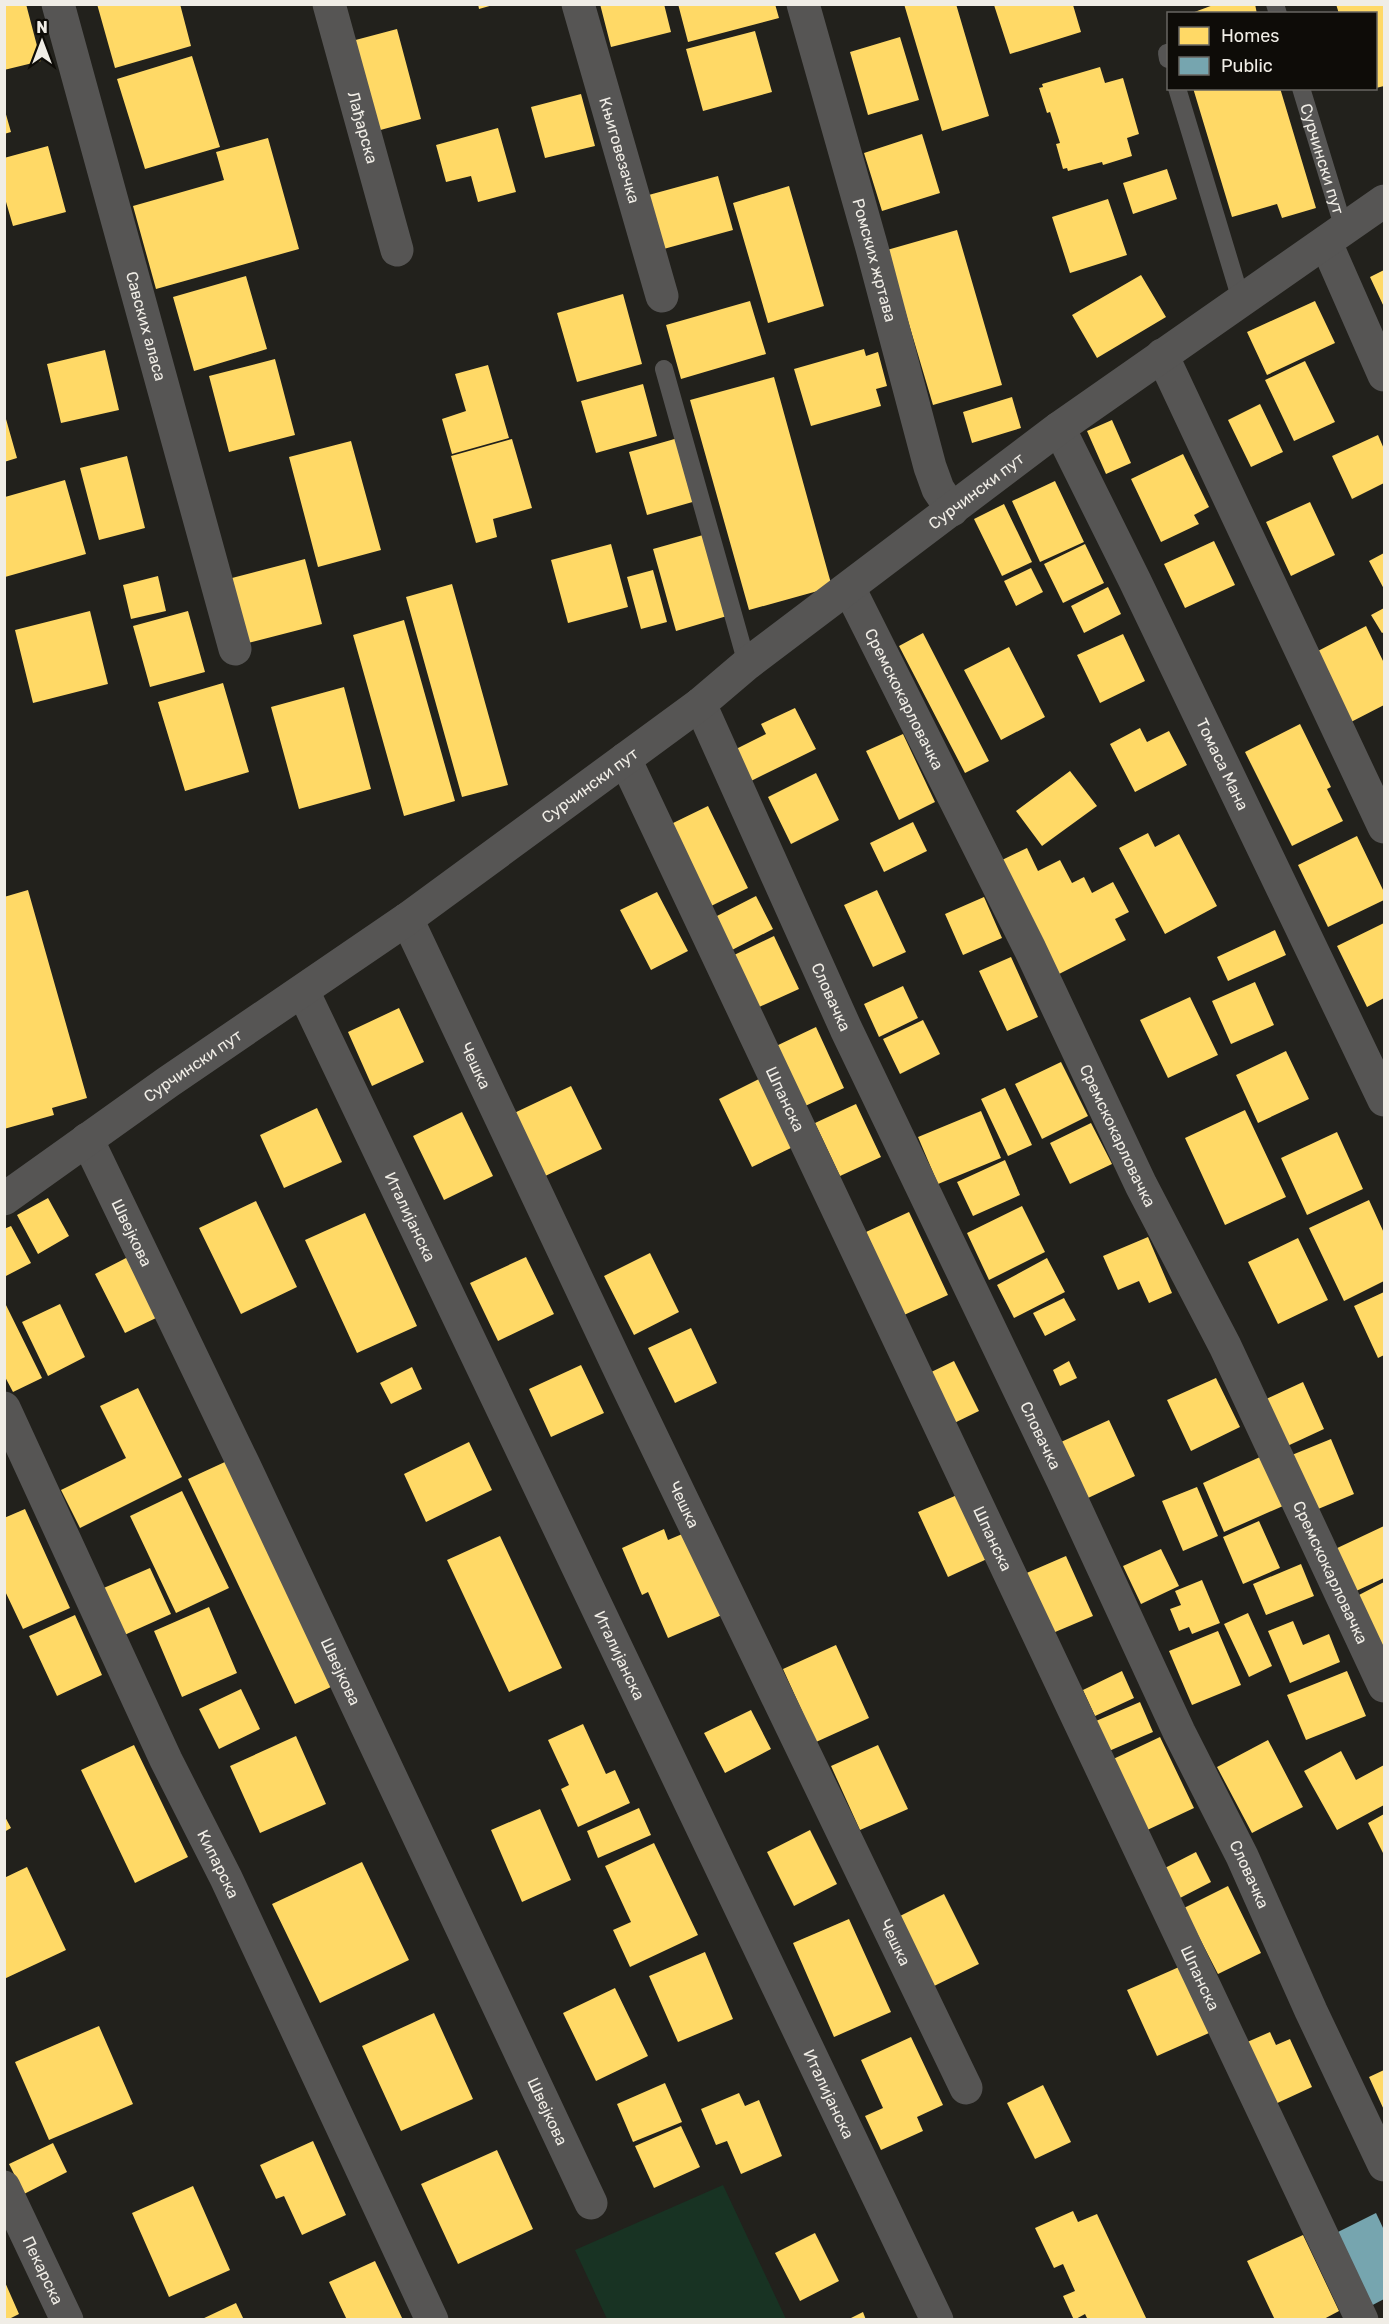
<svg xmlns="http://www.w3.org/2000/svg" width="1389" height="2324" viewBox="0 0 1389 2324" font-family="Rubik,sans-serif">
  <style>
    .green { fill: #183323 }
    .homes { fill: #ffd966 }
    .public { fill: #76a5af }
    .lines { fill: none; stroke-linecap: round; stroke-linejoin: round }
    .lane { stroke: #565554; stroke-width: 18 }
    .street { stroke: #565554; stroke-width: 33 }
    .labels { text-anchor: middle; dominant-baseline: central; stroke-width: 6; stroke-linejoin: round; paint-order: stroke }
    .street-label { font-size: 16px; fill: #f0ede6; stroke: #0e0c08 }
  </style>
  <rect width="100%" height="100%" fill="#22211c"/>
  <!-- green -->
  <path class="green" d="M723,2185L786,2319H607L575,2250Z"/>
  <!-- homes -->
  <path class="homes" d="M4,4H26L41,61L4,70Z
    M97,4H180L191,46L115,68Z
    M478,4H493V5L479,9Z
    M600,4H664L671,32L611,47Z
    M678,4H775L779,18L688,42Z
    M904,4H956L989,116L942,131Z
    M1216,4H1255L1257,14H1189Z
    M1336,4H1384V86L1376,88V14H1339Z
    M994,5H1073L1081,32L1010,54Z
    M397,29L421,119L373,132L348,42Z
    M755,31L772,92L703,111L686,49Z
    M900,37L919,100L868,115L850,52Z
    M192,56L220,147L145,169L117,79Z
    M1100,67L1105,83L1123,78L1139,134L1127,138L1132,156L1103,165L1102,162L1068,171L1067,168L1063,169L1056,144L1060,143L1050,112L1047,113L1039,88L1043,87L1042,84Z
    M1193,88H1280L1316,208L1282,218L1277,204L1232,217Z
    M581,94L595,146L545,158L531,107Z
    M5,111L11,132L4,134V112Z
    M498,128L516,192L478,202L471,176L446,182L436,145Z
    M922,134L940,193L882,211L864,153Z
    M268,138L299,249L156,289L133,206L224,180L216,152Z
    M48,146L66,212L13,226L4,195V158Z
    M1167,169L1177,199L1133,214L1123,183Z
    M718,176L733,230L660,250L645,196Z
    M789,186L824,306L768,323L733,203Z
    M1108,199L1127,255L1070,273L1052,217Z
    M957,230L1002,385L933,405L887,250Z
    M1384,270V307L1370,277Z
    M1141,275L1166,317L1097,358L1072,315Z
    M246,276L267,349L194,371L173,297Z
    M623,294L642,364L577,382L557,313Z
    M750,301L766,354L681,379L666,325Z
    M1315,301L1335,343L1267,375L1247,332Z
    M864,349L866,356L878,352L887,386L876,389L881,406L811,426L794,369Z
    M105,350L119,410L61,423L47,364Z
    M275,359L295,435L229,452L209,376Z
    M1305,361L1335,422L1294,441L1265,380Z
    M488,365L509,438L452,454L442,419L466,411L455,374Z
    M774,377L832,587L749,610L690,400Z
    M643,384L657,436L596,453L581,401Z
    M1012,397L1021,428L972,443L963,412Z
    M1260,404L1283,452L1251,467L1228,420Z
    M4,412L17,458L4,462Z
    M1112,420L1131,463L1106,474L1087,431Z
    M1378,435L1384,449V483L1352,499L1332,456Z
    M678,438L696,501L647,515L629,452Z
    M512,439L532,508L493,519L497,537L476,543L451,456Z
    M351,441L381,550L318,567L289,457Z
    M1183,454L1209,507L1194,515L1199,524L1161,542L1131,479Z
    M127,456L145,528L99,540L80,468Z
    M65,480L86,554L5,577V497Z
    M1055,481L1084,542L1040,562L1012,501Z
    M1310,502L1335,555L1291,576L1266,522Z
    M1004,504L1032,562L1002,576L974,519Z
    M703,535L727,616L676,631L653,549Z
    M1214,541L1235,585L1185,608L1164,564Z
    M611,544L628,607L568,623L551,560Z
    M1085,544L1104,583L1063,603L1044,564Z
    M1384,553V589L1369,561Z
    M305,559L322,624L248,643L232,578Z
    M1031,568L1043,592L1016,606L1004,581Z
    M653,570L667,622L641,629L627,577Z
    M158,576L166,611L131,619L123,585Z
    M452,584L508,785L462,797L406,597Z
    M1108,587L1121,614L1084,633L1071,606Z
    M1384,608V632L1382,633L1371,615Z
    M90,611L108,684L33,703L15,630Z
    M188,611L205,672L150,687L133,626Z
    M404,620L455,801L404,816L353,635Z
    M1366,626L1384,663V705L1351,722L1316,652Z
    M923,633L989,761L965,773L899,646Z
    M1123,634L1145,681L1100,703L1077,655Z
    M1009,647L1045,717L1001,740L964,670Z
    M223,683L249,772L185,791L158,702Z
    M344,687L371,789L299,809L271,707Z
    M795,708L816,749L751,781L736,749L766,734L761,724Z
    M1300,724L1331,787L1327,789L1343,821L1292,846L1245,752Z
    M1140,728L1147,742L1169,731L1187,765L1135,792L1110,744Z
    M903,734L935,802L899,820L866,751Z
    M1070,771L1097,806L1042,846L1016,811Z
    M816,773L839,820L791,844L768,797Z
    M708,806L748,888L709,907L669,825Z
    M913,822L927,851L884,872L870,843Z
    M1148,833L1155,847L1179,834L1217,906L1165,934L1119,848Z
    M1357,836L1384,892V900L1328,927L1298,865Z
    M1027,848L1038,871L1060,860L1072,883L1084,877L1092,893L1113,882L1129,912L1115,919L1126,940L1059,974L1002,860Z
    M28,890L87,1098L52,1108L54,1115L4,1129V897Z
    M877,890L906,952L873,967L844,905Z
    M657,892L688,951L651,970L620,910Z
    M756,896L773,929L730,951L713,918Z
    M984,897L1002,938L963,955L945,914Z
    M1384,923V998L1367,1007L1337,946Z
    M1275,930L1286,955L1228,981L1217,957Z
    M774,936L799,989L757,1008L732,956Z
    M1011,957L1038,1017L1007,1031L979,971Z
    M1255,982L1274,1025L1231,1044L1212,1001Z
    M903,986L918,1018L879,1037L864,1004Z
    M1190,997L1218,1055L1168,1078L1140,1020Z
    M399,1008L424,1062L372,1086L348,1032Z
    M923,1020L940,1054L900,1074L883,1039Z
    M816,1027L844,1088L803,1107L774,1047Z
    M1286,1051L1309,1099L1258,1123L1236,1075Z
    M1061,1062L1088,1116L1042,1139L1015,1084Z
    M759,1079L793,1147L752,1167L719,1099Z
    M571,1086L602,1149L541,1178L510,1115Z
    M1005,1088L1032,1145L1008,1156L981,1099Z
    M856,1104L881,1157L840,1176L815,1123Z
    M317,1108L342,1162L284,1188L260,1135Z
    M1245,1110L1286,1197L1225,1225L1185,1138Z
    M981,1111L1001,1158L938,1184L918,1137Z
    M462,1112L493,1176L444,1200L413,1136Z
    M1091,1123L1112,1164L1070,1184L1050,1143Z
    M1337,1132L1363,1189L1307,1215L1281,1158Z
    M1005,1160L1020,1195L973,1216L957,1182Z
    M48,1198L69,1236L38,1254L17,1215Z
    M1369,1200L1384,1233V1281L1344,1301L1309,1228Z
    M256,1201L297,1287L241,1314L199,1228Z
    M1022,1206L1045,1252L989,1280L967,1233Z
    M909,1212L948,1295L904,1315L866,1232Z
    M365,1213L417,1326L357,1353L305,1240Z
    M11,1226L31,1263L4,1277V1229Z
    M1148,1237L1172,1293L1149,1303L1139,1281L1118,1290L1103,1256Z
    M1298,1238L1328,1300L1278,1324L1248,1262Z
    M650,1253L679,1312L634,1335L604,1276Z
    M128,1257L158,1317L125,1333L95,1274Z
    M526,1257L554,1314L498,1341L470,1283Z
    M1047,1258L1065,1292L1014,1318L997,1285Z
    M1384,1292V1355L1378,1358L1354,1306Z
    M1064,1298L1076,1320L1045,1336L1033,1313Z
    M4,1301L42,1378L13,1392L4,1375Z
    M60,1304L85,1357L48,1376L22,1322Z
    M691,1328L717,1383L675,1403L648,1348Z
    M954,1361L979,1411L948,1426L923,1376Z
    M1069,1361L1077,1378L1060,1386L1053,1370Z
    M581,1365L604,1413L551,1437L529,1389Z
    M412,1367L422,1389L391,1404L380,1383Z
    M1216,1378L1240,1427L1191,1451L1167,1400Z
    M1303,1382L1324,1429L1283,1448L1262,1401Z
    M138,1388L182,1477L80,1528L61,1490L126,1458L100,1406Z
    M1109,1420L1135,1476L1088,1498L1061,1442Z
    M1331,1439L1354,1494L1311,1512L1287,1457Z
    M469,1442L492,1490L426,1522L404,1474Z
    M1260,1457L1283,1506L1224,1532L1203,1483Z
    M227,1461L333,1686L295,1704L188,1479Z
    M1197,1487L1218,1536L1183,1551L1162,1501Z
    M182,1491L229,1588L176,1613L130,1516Z
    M957,1495L987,1559L948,1577L918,1512Z
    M25,1509L70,1608L23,1629L4,1589V1518Z
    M1259,1521L1280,1568L1243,1584L1223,1537Z
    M1384,1526V1578L1354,1592L1333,1550Z
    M664,1529L668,1540L687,1532L722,1615L668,1638L648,1592L642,1595L622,1548Z
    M500,1536L562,1668L509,1692L447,1560Z
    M1161,1549L1179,1586L1141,1604L1123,1566Z
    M1066,1556L1093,1616L1048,1635L1022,1575Z
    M1301,1564L1314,1596L1266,1615L1253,1584Z
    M150,1568L171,1614L120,1637L99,1590Z
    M1202,1580L1220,1623L1192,1634L1189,1627L1179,1631L1170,1609L1181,1605L1175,1591Z
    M1384,1582V1652L1357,1596Z
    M209,1607L237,1673L182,1697L154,1631Z
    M1248,1613L1272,1666L1249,1677L1224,1624Z
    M75,1615L102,1675L57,1696L29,1636Z
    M1293,1621L1303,1645L1329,1634L1340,1662L1290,1683L1268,1631Z
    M1218,1631L1241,1685L1192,1705L1169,1651Z
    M836,1645L869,1718L816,1742L783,1669Z
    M1122,1671L1134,1698L1095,1716L1083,1690Z
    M1347,1671L1366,1716L1306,1740L1287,1695Z
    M241,1689L260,1729L219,1749L199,1709Z
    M1140,1702L1153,1732L1109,1751L1096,1721Z
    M751,1710L771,1749L725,1773L704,1733Z
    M583,1724L606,1774L615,1770L630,1803L578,1827L561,1789L569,1785L548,1740Z
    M296,1736L326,1804L260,1833L230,1766Z
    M1160,1737L1194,1808L1143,1832L1109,1761Z
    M1268,1740L1303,1807L1252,1833L1217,1767Z
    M134,1745L188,1857L135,1883L81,1770Z
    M878,1745L908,1809L860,1830L831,1766Z
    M1341,1751L1356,1780L1384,1765V1805L1337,1830L1304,1771Z
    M639,1808L651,1835L598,1858L587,1831Z
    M540,1809L571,1880L522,1902L491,1830Z
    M1384,1814V1855L1368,1823Z
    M4,1815L11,1828L4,1832Z
    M810,1830L837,1884L794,1906L767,1852Z
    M654,1843L698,1935L630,1967L613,1930L631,1922L605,1866Z
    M1196,1852L1211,1882L1178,1899L1163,1869Z
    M362,1862L409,1960L320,2003L272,1904Z
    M27,1867L66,1950L4,1979V1878Z
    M1228,1886L1261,1953L1218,1974L1184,1908Z
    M944,1894L979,1964L930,1988L896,1918Z
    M849,1919L891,2012L834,2037L793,1943Z
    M705,1952L733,2019L678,2042L649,1976Z
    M1179,1967L1209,2033L1157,2056L1127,1990Z
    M615,1988L648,2056L596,2081L563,2013Z
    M434,2013L473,2099L401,2131L362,2046Z
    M99,2026L133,2104L49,2140L15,2062Z
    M1270,2032L1276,2045L1290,2039L1312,2087L1273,2105L1245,2043Z
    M911,2037L943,2105L917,2117L923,2131L881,2150L865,2116L883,2108L861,2060Z
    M1384,2070V2110L1369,2077Z
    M665,2083L682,2122L633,2142L617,2104Z
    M1043,2085L1071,2142L1035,2159L1007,2103Z
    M739,2093L745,2106L759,2100L782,2156L741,2174L727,2141L716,2145L701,2109Z
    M681,2126L700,2167L654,2188L635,2146Z
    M313,2141L346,2215L302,2235L284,2196L276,2199L260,2165Z
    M53,2143L67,2172L24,2194L9,2164Z
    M497,2150L533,2229L458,2264L421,2184Z
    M193,2186L230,2270L169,2297L132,2213Z
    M1073,2211L1078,2222L1097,2214L1147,2320H1088L1085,2314L1074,2320L1063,2296L1075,2291L1063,2264L1054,2268L1035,2228Z
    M815,2233L839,2281L800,2301L775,2253Z
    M1303,2235L1339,2311L1322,2320H1275L1247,2261Z
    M375,2261L403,2320H347L329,2282Z
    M4,2280L19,2314L7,2320H4Z
    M236,2303L244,2320H200Z
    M863,2312L866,2320H847Z"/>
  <!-- public -->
  <path class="public" d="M1376,2213L1384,2230V2299L1367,2308L1330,2236Z"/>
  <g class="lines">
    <!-- lane -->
    <g class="lane">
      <path d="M1275,4L1278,14"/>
      <path d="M1167,53L1168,59"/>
      <path d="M1177,88L1241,300"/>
      <path id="s1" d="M1301,88L1344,229"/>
      <path d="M664,369L747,664"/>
    </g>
    <!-- street -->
    <g class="street">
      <path id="s2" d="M58,4L235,649"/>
      <path id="s3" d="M329,4L397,250"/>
      <path id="s4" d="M578,4L662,296"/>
      <path id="s5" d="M803,4L872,248L930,467L938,489L952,510"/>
      <path d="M1326,243L1384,375"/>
      <path d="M1162,355L1384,827"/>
      <path id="s6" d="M1059,428L1135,581L1384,1100"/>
      <path id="s7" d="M849,588L1030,949L1141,1185L1225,1346L1384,1686"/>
      <path id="s8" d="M700,704L846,1029L1062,1479L1179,1732L1242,1856L1311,2011L1384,2165"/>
      <path id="s9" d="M625,759L1362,2320"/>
      <path id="s10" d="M407,919L624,1379L966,2088"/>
      <path id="s11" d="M303,991L937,2320"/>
      <path id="s12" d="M87,1139L244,1465L591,2203"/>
      <path id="s13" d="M4,1199L168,1082L407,919L700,704L747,664L1059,428L1384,201"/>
      <path id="s14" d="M4,1408L166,1760L226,1878L432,2320"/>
      <path id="s15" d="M4,2187L67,2320"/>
    </g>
  </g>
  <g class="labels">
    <!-- street labels -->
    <g class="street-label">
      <text stroke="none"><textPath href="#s3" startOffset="128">Лађарска</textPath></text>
      <text stroke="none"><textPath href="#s4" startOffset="152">Књиговезачка</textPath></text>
      <text stroke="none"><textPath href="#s1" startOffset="74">Сурчински пут</textPath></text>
      <text stroke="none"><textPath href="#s5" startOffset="266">Ромских жртава</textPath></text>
      <text stroke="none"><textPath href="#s2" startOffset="334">Савских аласа</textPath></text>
      <text stroke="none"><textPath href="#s13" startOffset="1203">Сурчински пут</textPath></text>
      <text stroke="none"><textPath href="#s7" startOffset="124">Сремскокарловачка</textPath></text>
      <text stroke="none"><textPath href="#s6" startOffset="374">Томаса Мана</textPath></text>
      <text stroke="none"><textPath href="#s13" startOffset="717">Сурчински пут</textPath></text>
      <text stroke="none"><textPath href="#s8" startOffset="321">Словачка</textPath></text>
      <text stroke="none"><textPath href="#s10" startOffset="162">Чешка</textPath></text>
      <text stroke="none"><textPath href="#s13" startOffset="231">Сурчински пут</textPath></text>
      <text stroke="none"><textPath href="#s9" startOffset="376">Шпанска</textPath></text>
      <text stroke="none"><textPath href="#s7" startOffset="610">Сремскокарловачка</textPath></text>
      <text stroke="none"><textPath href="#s11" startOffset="250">Италијанска</textPath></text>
      <text stroke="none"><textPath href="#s12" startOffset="104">Швејкова</textPath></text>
      <text stroke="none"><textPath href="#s8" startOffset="807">Словачка</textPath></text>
      <text stroke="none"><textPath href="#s10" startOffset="648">Чешка</textPath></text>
      <text stroke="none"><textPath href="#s9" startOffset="862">Шпанска</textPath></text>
      <text stroke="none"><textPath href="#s7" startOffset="1096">Сремскокарловачка</textPath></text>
      <text stroke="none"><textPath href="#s11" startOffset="736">Италијанска</textPath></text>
      <text stroke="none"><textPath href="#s12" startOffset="590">Швејкова</textPath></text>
      <text stroke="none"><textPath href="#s14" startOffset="504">Кипарска</textPath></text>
      <text stroke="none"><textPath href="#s8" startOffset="1293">Словачка</textPath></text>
      <text stroke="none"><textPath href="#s10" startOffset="1134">Чешка</textPath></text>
      <text stroke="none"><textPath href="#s9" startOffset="1348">Шпанска</textPath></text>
      <text stroke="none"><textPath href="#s11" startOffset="1222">Италијанска</textPath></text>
      <text stroke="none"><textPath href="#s12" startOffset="1076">Швејкова</textPath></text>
      <text stroke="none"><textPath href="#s15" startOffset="92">Пекарска</textPath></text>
    </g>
  </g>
  <!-- border -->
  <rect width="1389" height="2324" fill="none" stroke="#f0ede6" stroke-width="12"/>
  <!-- legend -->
  <rect x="1167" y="12" width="210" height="78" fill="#0e0c08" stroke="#686661" stroke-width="1.5"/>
  <rect x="1179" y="27" width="30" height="18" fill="#ffd966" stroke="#686661" stroke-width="1.5"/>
  <text x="1221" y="42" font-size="18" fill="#f0ede6">Homes</text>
  <rect x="1179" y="57" width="30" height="18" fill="#76a5af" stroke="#686661" stroke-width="1.5"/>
  <text x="1221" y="72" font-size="18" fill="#f0ede6">Public</text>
  <!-- north arrow -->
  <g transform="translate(42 42)" stroke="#0e0c08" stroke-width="4.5" paint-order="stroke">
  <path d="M0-4.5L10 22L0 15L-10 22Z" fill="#f0ede6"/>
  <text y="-9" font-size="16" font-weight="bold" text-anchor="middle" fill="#f0ede6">N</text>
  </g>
</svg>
